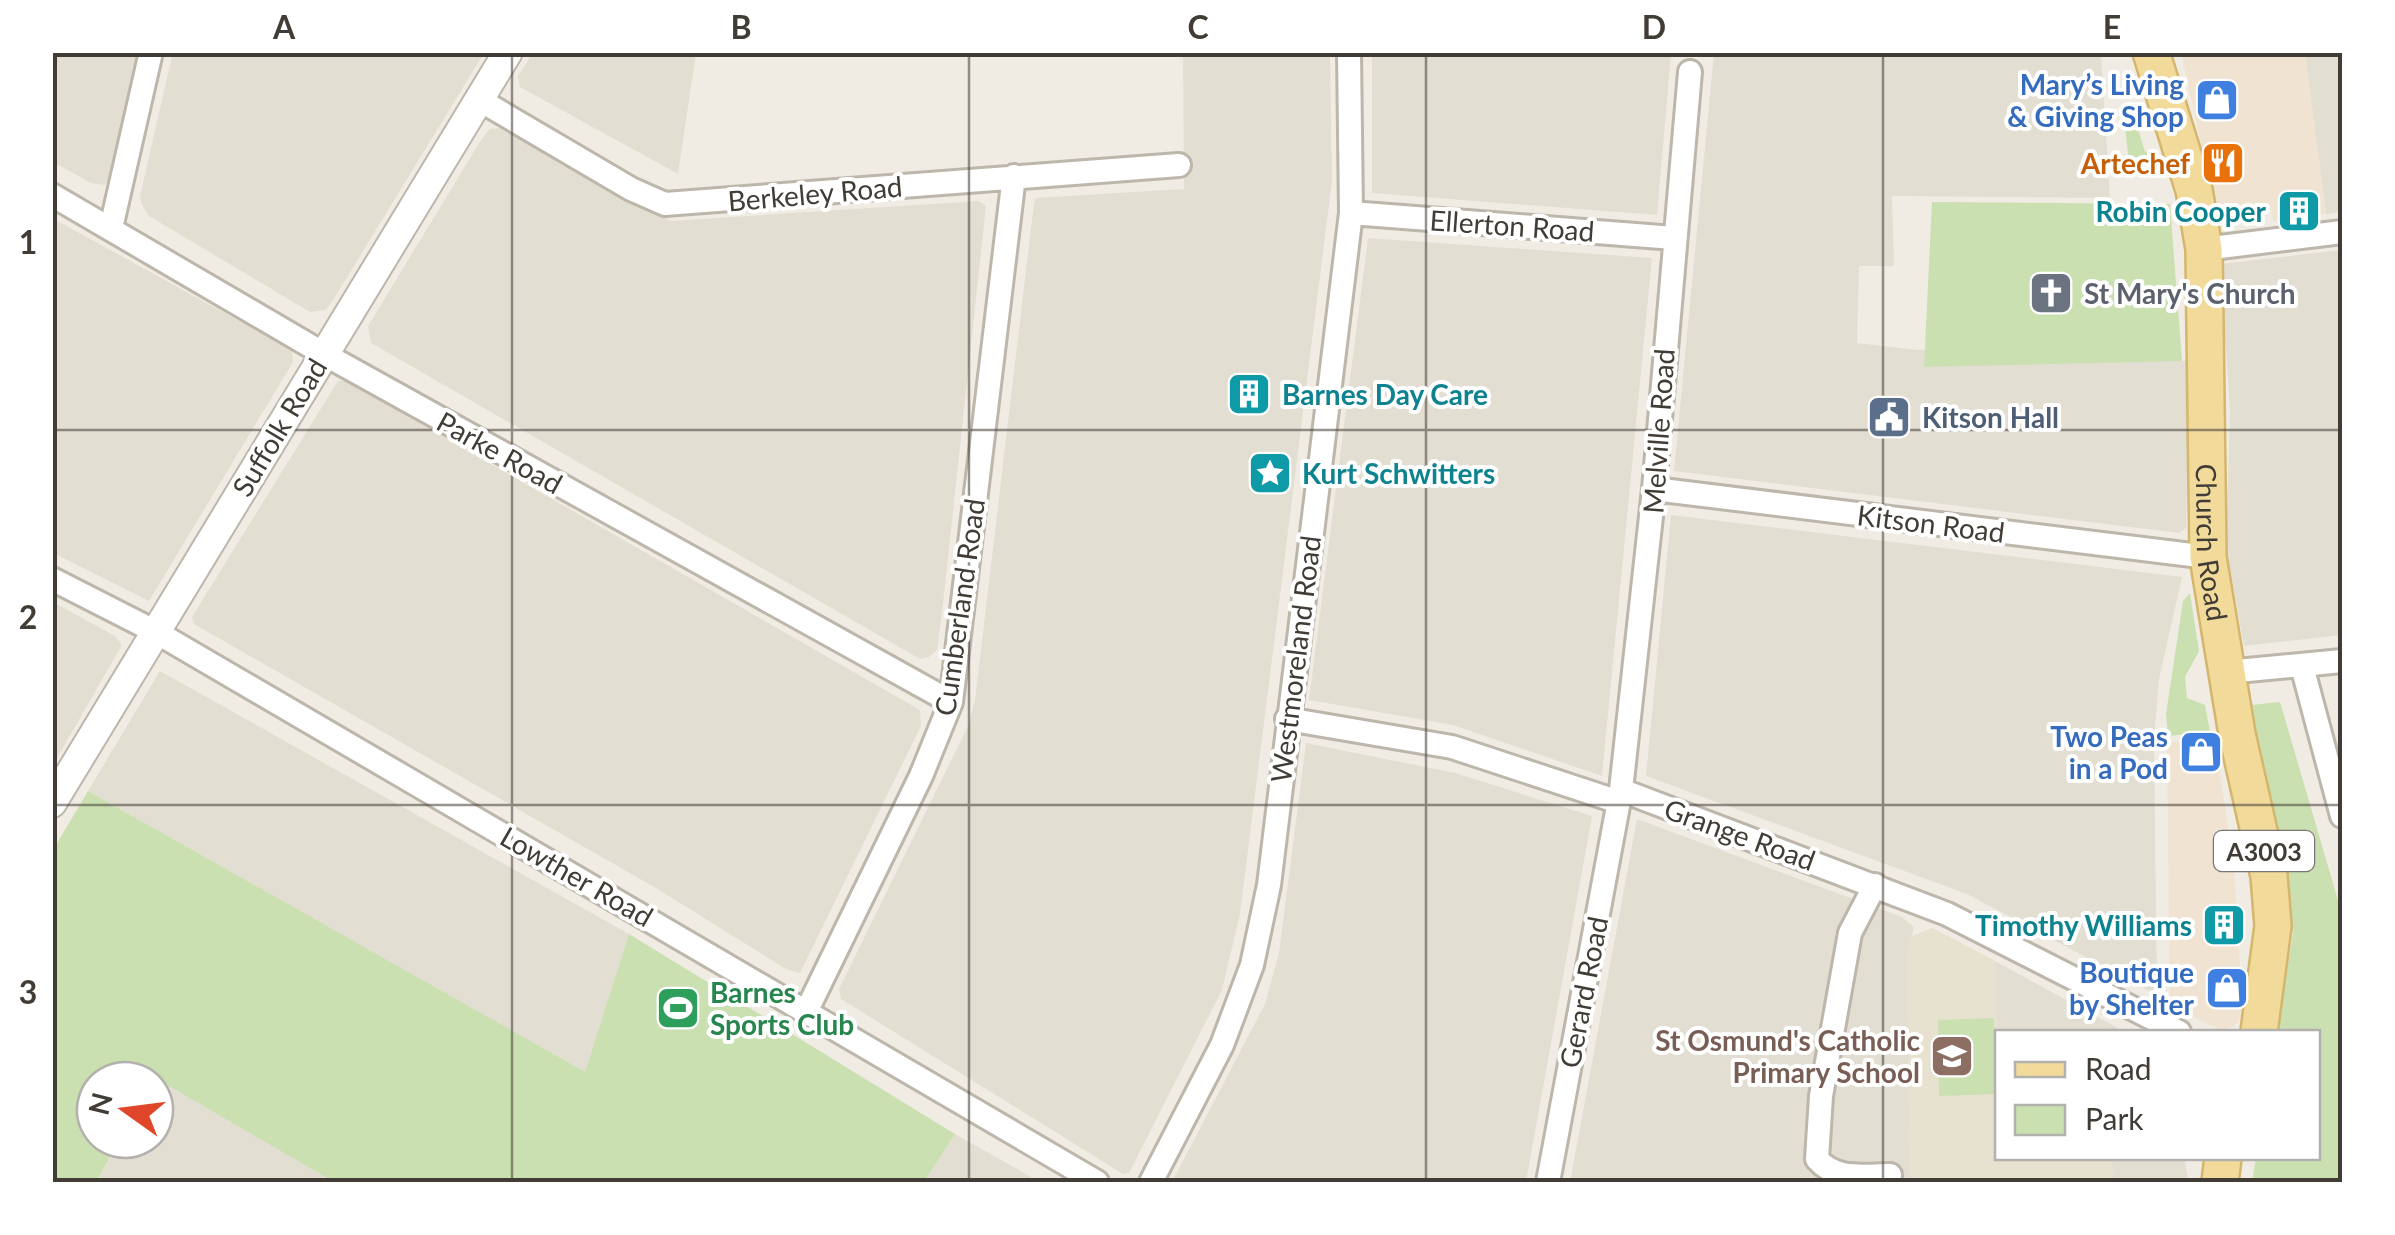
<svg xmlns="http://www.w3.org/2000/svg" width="2395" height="1235" viewBox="0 0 2395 1235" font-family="Lato,sans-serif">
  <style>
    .residential { fill: #e3ded2 }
    .commercial { fill: #f0e3d1 }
    .education { fill: #e7e1cf }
    .green { fill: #cae0b1 }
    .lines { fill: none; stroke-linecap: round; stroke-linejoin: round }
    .minor-casing { stroke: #bdb6ab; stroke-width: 28 }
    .tertiary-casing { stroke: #bdb6ab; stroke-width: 32 }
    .primary-casing { stroke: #d4b66d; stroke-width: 40 }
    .minor { stroke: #fff; stroke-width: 22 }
    .tertiary { stroke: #fff; stroke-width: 28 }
    .primary { stroke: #f2da9b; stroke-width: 35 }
    .grid { fill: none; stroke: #413c35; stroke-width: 2.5; stroke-opacity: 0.55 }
    .labels { text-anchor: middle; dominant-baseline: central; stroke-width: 8; stroke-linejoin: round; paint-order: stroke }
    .shield { fill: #fff; stroke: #7a7672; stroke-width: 2.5 }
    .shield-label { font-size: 25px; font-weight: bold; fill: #413c35 }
    .shop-label { font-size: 28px; font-weight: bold; fill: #366cbe; stroke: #fff; text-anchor: end }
    .food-label { font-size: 28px; font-weight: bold; fill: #c56008; stroke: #fff; text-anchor: end }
    .street-label { font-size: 28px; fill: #413c35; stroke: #fff }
    .culture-label { font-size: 28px; font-weight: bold; fill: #0d838f; stroke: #fff; text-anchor: end }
    .worship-label { font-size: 28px; font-weight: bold; fill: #5b616d; stroke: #fff; text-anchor: start }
    .service-label { font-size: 28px; font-weight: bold; fill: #4e5e75; stroke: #fff; text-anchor: start }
    .leisure-label { font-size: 28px; font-weight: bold; fill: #27864d; stroke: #fff; text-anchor: start }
    .education-label { font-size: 28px; font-weight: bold; fill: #785e54; stroke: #fff; text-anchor: end }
    .neatline { fill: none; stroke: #413c35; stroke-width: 4 }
    .grid-label { font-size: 32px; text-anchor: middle; font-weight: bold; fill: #413c35 }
  </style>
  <rect width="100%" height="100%" fill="#f0ece4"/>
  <!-- residential -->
  <path class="residential" d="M173,52H484V53L335,297L326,310L310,312L149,216L142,205L140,196Z
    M52,53H141L113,176L105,185L91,183L53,162Z
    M533,53H696L678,174L520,87L518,76Z
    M1183,53H1330L1332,181L1240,914L1222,990L1129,1173L1123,1174L841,999L839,989L968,726L975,700L1034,203L1036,198L1184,189Z
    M1372,53H1690L1671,54L1657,215L1372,193Z
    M1714,53H2101L2110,198L1892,196L1894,266H1859L1857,343L1918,350L1988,349L2070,358L2189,361L2186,528L2179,533L1674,471Z
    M2305,53H2342V212L2326,214Z
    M500,128L671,221L979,201L986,206L943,604L937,650L929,657L920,659L371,343L368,326L481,140L490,129Z
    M52,218L292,350L293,362L149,601L53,553Z
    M1368,238L1652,258L1602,776L1453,725L1309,700Z
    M2342,250V635L2244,646L2226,546L2230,410L2220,264Z
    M338,381H346L920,710L921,726L800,973L786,969L656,888L194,624L192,617Z
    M1671,515L2182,577L2159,679L2154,739L2157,995L1967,894L1646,776Z
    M53,602L115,636L122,645L53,765Z
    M160,671L629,934L585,1073L88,791Z
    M1306,743L1455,773L1592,816L1526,1182H1172L1265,1004L1279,953Z
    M1637,819L1902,917L1914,927L1907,958L1910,1182H1570Z
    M1995,961L2125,1032H1998L1996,1127Z
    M157,1078L334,1182H96L121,1140H155Z
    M955,1134L1040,1182H924Z
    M2110,1158H2184L2189,1182H2114Z"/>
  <!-- commercial -->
  <path class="commercial" d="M2181,53H2305L2326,214L2273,221L2271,207L2217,216Z
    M2215,740L2234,866L2243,1015L2233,1027L2220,1030L2170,1005L2167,742Z"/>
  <!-- education -->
  <path class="education" d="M1933,928L1995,961L1998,1158H2110L2114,1182H1910L1907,958L1912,936Z"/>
  <!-- green -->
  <path class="green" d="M2134,108L2144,126L2138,129L2145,152L2152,150L2160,174L2156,176L2129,162L2125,127Z
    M1932,202L2170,204L2182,361L1924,367Z
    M2190,593L2199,651L2185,677L2187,698L2205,705L2210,732L2168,736L2166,714L2183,601Z
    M2280,702L2342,914V1182H2252L2256,1158H2318V1032H2277L2293,933L2286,865L2251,705Z
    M88,791L585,1072L629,934L955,1134L924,1182H334L157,1079L95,1080V1140H120L96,1182H53V850Z
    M1994,1018L1996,1094L1939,1096L1938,1020Z"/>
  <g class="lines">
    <!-- minor casing -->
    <g class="minor-casing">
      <path id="minor" d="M478,99L631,189L665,204L1179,165
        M52,195L324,354L951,702
        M1351,213L1674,238
        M111,228L151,52
        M2204,249L2342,232
        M1654,489L2208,557
        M52,579L156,632L1097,1182
        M2302,666L2342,816
        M2227,672L2342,661
        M1287,719L1452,747L1619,802
        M1621,790L1654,489L1690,72
        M1875,885L1850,933L1821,1096L1817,1159C1836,1181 1863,1175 1890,1175
        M807,1010L921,776L951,702L1014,176
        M1151,1182L1222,1045L1252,965L1269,885L1351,213L1349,52
        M1548,1182L1621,790L1947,914L2179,1032"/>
    </g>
    <!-- tertiary casing -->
    <g class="tertiary-casing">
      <path id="tertiary" d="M52,803L508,52"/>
    </g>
    <!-- primary casing -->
    <g class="primary-casing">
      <g id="primary">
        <path id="s1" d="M2151,52L2194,190L2204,249L2208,557L2237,734L2269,876L2273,926L2259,1032"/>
        <path d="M2220,1182L2223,1158"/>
      </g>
    </g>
    <!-- minor -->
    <use href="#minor" class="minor"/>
    <!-- tertiary -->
    <use href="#tertiary" class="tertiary"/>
    <!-- primary -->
    <use href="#primary" class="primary"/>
  </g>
  <!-- grid -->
  <path class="grid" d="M512,52V1182M969,52V1182M1426,52V1182M1883,52V1182M52,430H2342M52,805H2342"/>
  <!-- icons -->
  <defs>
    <g id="shop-square" transform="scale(2.25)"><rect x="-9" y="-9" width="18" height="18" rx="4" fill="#3f7fe0" stroke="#fff"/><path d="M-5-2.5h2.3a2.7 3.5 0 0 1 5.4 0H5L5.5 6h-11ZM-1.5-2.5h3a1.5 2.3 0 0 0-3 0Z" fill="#fff"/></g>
    <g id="restaurant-square" transform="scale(2.25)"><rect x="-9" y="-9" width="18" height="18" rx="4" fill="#e8710a" stroke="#fff"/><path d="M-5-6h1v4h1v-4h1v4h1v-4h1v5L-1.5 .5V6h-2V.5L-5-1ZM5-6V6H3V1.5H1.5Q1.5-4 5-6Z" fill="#fff"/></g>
    <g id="building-square" transform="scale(2.25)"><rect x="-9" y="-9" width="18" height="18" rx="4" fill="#0f9aa8" stroke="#fff"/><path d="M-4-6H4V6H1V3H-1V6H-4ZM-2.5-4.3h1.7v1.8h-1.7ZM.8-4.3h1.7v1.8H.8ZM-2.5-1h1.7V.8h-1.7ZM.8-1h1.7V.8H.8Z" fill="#fff"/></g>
    <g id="church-square" transform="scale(2.25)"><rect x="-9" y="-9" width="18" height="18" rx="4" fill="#6b7280" stroke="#fff"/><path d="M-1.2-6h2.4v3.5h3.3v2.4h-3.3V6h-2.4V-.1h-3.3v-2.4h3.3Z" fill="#fff"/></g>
    <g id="civic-square" transform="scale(2.25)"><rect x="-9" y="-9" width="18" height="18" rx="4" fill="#5c6f8a" stroke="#fff"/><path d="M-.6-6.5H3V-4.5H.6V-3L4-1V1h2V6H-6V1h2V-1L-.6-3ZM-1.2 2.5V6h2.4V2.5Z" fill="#fff"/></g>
    <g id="sight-square" transform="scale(2.25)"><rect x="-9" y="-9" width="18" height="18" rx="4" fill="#0f9aa8" stroke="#fff"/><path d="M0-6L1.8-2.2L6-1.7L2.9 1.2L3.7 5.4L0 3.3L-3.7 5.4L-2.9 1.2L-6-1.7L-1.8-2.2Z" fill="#fff"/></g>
    <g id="stadium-square" transform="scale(2.25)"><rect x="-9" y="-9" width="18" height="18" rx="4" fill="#2e9e5b" stroke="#fff"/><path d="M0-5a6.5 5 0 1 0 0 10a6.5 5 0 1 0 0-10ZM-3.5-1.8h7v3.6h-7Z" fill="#fff"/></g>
    <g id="school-square" transform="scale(2.25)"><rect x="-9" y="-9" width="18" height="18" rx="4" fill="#8d6e63" stroke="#fff"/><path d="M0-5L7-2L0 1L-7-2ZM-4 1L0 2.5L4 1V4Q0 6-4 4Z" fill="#fff"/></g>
  </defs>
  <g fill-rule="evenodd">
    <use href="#shop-square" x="2217" y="100"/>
    <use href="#restaurant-square" x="2223" y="163"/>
    <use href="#building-square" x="2299" y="211"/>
    <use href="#church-square" x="2051" y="293"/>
    <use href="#building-square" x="1249" y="394"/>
    <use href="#civic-square" x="1889" y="417"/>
    <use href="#sight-square" x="1270" y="473"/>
    <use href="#shop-square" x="2201" y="752"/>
    <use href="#building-square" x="2224" y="925"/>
    <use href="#shop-square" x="2227" y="988"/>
    <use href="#stadium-square" x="678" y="1008"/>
    <use href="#school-square" x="1952" y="1056"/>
  </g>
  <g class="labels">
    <!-- shield labels -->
    <rect class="shield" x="2214" y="831" width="100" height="40" rx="8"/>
    <g class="shield-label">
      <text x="2264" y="851">A3003</text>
    </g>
    <!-- shop labels -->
    <g class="shop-label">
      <text x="2184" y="84">Mary’s Living<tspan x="2184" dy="32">&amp; Giving Shop</tspan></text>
      <text x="2168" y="736">Two Peas<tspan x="2168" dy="32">in a Pod</tspan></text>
      <text x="2194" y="972">Boutique<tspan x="2194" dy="32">by Shelter</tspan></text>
    </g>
    <!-- food labels -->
    <g class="food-label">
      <text x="2190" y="163">Artechef</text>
    </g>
    <!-- street labels -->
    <g class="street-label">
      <text transform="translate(815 193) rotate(-5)">Berkeley Road</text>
      <text transform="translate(1512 225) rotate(4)">Ellerton Road</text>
      <text transform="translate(279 427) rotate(-59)">Suffolk Road</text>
      <text transform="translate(1658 431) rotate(-86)">Melville Road</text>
      <text transform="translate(500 452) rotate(29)">Parke Road</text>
      <text transform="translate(1931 523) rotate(7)">Kitson Road</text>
      <text stroke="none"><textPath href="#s1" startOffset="498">Church Road</textPath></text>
      <text transform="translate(959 607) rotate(-82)">Cumberland Road</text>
      <text transform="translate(1295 659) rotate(-83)">Westmoreland Road</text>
      <text transform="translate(1740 834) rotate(20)">Grange Road</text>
      <text transform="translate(577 876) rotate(30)">Lowther Road</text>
      <text transform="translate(1583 992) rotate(-79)">Gerard Road</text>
    </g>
    <!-- culture labels -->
    <g class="culture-label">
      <text x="2266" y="211">Robin Cooper</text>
      <text x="1282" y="394" text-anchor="start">Barnes Day Care</text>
      <text x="1302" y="473" text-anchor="start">Kurt Schwitters</text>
      <text x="2192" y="925">Timothy Williams</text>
    </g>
    <!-- worship labels -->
    <g class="worship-label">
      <text x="2084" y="293">St Mary's Church</text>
    </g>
    <!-- service labels -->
    <g class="service-label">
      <text x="1922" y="417">Kitson Hall</text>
    </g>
    <!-- leisure labels -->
    <g class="leisure-label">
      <text x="710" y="992">Barnes<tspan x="710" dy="32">Sports Club</tspan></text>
    </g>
    <!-- education labels -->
    <g class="education-label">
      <text x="1920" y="1040">St Osmund's Catholic<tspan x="1920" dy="32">Primary School</tspan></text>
    </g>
  </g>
  <!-- border -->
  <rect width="2395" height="1235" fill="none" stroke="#ffffff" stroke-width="110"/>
  <!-- legend -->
  <rect x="1995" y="1030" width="325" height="130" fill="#ffffff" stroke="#b3b1ae" stroke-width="2.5"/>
  <rect x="2015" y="1062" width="50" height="15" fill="#f2da9b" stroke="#b3b1ae" stroke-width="2.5"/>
  <text x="2085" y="1080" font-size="30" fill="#413c35">Road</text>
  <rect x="2015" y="1105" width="50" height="30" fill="#cae0b1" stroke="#b3b1ae" stroke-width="2.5"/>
  <text x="2085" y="1130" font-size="30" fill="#413c35">Park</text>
  <!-- north arrow -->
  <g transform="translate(125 1110) rotate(284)"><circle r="48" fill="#ffffff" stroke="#b3b1ae" stroke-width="2.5"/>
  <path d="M0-8L18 38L0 25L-18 38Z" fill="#e0472a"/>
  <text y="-15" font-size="28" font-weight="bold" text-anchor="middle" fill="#413c35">N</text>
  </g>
  <rect x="55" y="55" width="2285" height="1125" class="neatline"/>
  <g class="grid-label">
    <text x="284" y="39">A</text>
    <text x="741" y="39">B</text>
    <text x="1198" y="39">C</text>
    <text x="1654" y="39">D</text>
    <text x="2112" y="39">E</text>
    <text x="28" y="254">1</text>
    <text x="28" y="629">2</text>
    <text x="28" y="1004">3</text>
  </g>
</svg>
